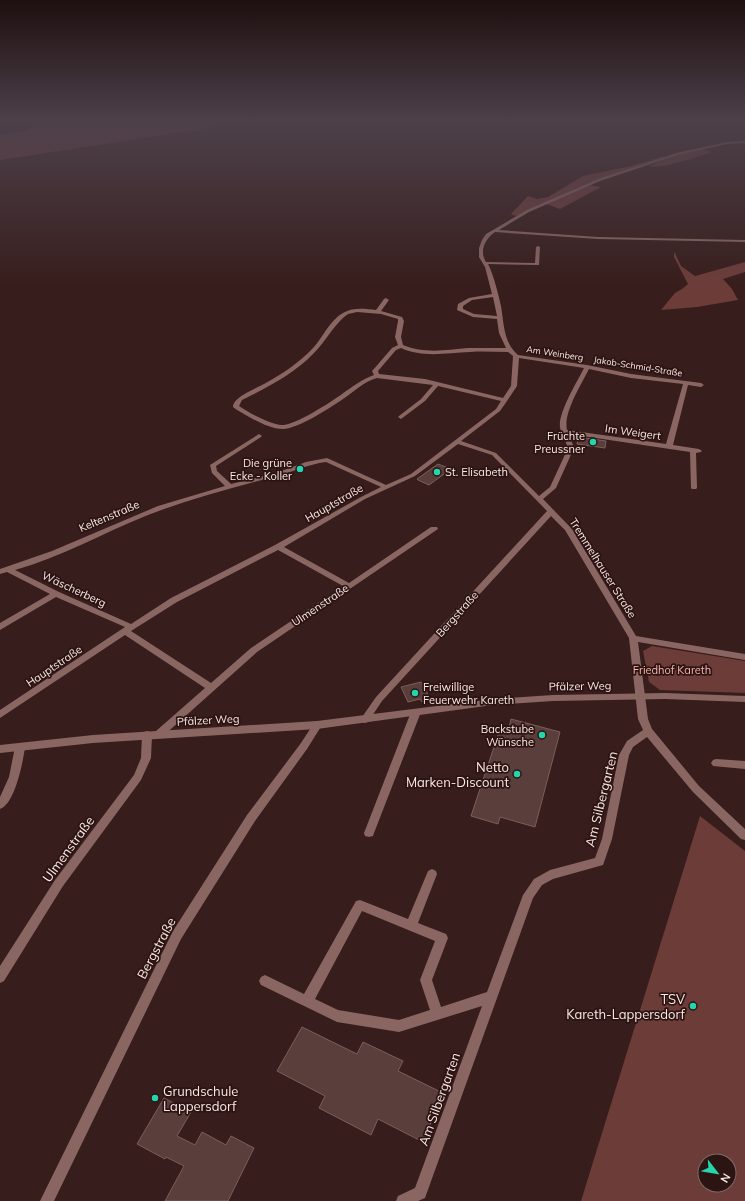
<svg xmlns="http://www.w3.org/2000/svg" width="745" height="1201" viewBox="0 0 745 1201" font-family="Mulish,sans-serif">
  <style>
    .green { fill: #6c3c39; fill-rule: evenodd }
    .building { fill: #5a3e3c; stroke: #7c5e5b }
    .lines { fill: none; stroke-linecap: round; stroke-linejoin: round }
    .minor { fill: #8a6663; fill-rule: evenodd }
    .tertiary { fill: #8a6663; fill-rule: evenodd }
    .poi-dot { fill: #24d5ae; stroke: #2c1412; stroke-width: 1.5 }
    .labels { text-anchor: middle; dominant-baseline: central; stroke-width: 3.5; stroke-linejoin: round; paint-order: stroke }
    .far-street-label { font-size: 9px; fill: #fae8e6; stroke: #2c1412 }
    .street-label { font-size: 11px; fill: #fae8e6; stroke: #2c1412 }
    .poi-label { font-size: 11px; fill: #fae8e6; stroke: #2c1412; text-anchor: end }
    .park-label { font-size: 11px; fill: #f9b4af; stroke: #2c1412 }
    .near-poi-label { font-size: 13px; fill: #fae8e6; stroke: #2c1412; text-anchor: end }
    .near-street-label { font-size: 13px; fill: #fae8e6; stroke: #2c1412 }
  </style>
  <rect width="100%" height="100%" fill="#371d1b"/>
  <!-- green -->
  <path class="green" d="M44,121H221L203,126L209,128L0,160V135L25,131Z
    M701,149L712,152C700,156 659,170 649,166L674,156Z
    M661,157H664L593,181L516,216L511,214L528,196L537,199L548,197L583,176L631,166Z
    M588,185L601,187L560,209L547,204Z
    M674,253H675L681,266L695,276L745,262V272L723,279L732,289L738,300L697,307L661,310L675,293L682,289L688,284L674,257Z
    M652,646L745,661V693L660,690L649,682L643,651Z
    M700,816L745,851V1201H581ZM705,1161H729V1185H705Z"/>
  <!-- building -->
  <path class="building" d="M578,437L606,441L605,448L577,444Z
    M438,464L451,469L429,485L418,480L417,479Z
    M421,682L431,700L422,702L420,699L408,702L401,687Z
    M511,719L560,732L535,827L500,817L498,824L471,816L501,726L509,728Z
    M302,1027L357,1054L363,1042L403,1061L398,1071L443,1093L423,1142L378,1119L371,1135L319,1108L325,1096L277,1071Z
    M164,1098L191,1112L177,1136L195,1145L202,1132L226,1145L231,1136L254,1148L228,1201H165L184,1166L166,1157L165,1159L137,1144Z"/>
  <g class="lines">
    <!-- minor -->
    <path class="minor" d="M745,141V143L727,144L678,155L600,181L529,212L499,230L598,237L745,240V242L598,239L495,232C485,239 479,251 486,262L535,263L536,247L538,246L540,247L539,265L488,264C493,273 499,296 501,306C504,323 503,342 518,355L587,365L631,374L701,383L704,385L701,387L688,385L673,445L699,449L702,451L701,452L696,453L697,488L696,489H692L691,488L690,452L569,434L574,448L556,488L543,499L572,529L636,636L745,654V660L638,642L648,719L652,729L699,786L745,829V840L741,839L693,792L647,737L633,747L629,755L612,839L603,865L553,879L542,885L533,898L425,1198L418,1201H396L398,1196L415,1188L482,1006L399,1032L337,1022L261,985L259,981L261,977L265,975L304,994L356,901L360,900L408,919L428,871L432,869L436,871L437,874L418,923L446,934L448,938L432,980L441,1007L487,992L523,895L534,879L550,870L595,858L602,839L619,755L627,741L643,730L638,719L629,638L565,530L551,516L382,701L368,722L365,723L362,722L360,720L376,697L547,511L492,455L458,444L415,476L365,499L284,547L349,583L431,527H437L438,529L257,652L162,737L159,738L156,737L154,734L156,731L205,688L125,635L0,718V710L125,627L56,597L0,630V623L50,594L7,572L0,574V569L52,551L158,506L225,486L212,473L210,465L259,434L262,436L261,437L216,466L217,471L231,484L276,473L306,462L327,458L386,485L411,474L496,409L501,401L438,386L425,401L401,419L398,417L399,416L421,399L433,385L377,378C365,381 356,390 346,397C333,406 298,429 283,429C267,429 250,417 237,410L233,407C233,397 255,389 264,384C282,374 299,363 313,348C323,337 330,320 343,313C353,307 366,309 376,310L384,299L386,298L389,300L381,311L402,317L404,321L401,337L403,345C425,354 446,350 468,348C481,348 493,348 506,348L499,333L497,319L473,317L457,310L458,304L469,298L492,294L485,267L479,257V248L482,240L486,234L527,210L598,179L676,153L727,142ZM493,297L497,316L474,314L463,309V306L472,300ZM357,312L381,314L398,319V321L395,337L398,345L392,348L373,370L372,371L374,375C362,379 352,387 342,394C331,402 294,426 282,425C270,424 249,413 239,406L242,400C268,387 294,374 314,353C325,342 332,328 344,317L348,314ZM401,348C423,358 446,353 470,352C482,351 495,352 508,352L513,356L511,386L503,398L425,379L379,374L378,371L396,350ZM519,358L584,368C577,382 558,413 560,427C561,434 566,441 568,448L550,487L539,496L496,453L461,441L500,411L507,401L517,386ZM589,369L631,378L683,384L666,444L567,430C563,413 581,385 589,369ZM326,462L381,487L361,497L275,545L171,598L131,624L59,592L15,570C61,557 103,533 148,515C189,499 231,488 273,477C291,473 308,464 326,462ZM278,550L343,586L251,648L211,683L131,631L177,602ZM362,911L435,941L420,980L430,1010L399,1020L338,1010L315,999Z
      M416,709L419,710L421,712L374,833L373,836L369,837L365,836L364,833L411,712L413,710Z
      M317,721L320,723L322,725L307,749L255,821L181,939L54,1201H40L173,931L247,815L301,743L314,723Z
      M147,731L150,732L152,735L151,758L141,780L63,886L4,981L0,983V966L55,880L134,775L141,758L142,735L144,732Z
      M20,743L23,744L25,747C23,762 15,804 0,809V797L9,777L15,747L17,744Z
      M716,759L745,761V769L713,766L711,763L713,760Z"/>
    <!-- tertiary -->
    <path class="tertiary" d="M665,693L745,696V702L665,699L553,701L493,705L317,729L93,743L0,753V745L93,735L317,721L493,699L553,695Z"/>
  </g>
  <!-- sky -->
  <linearGradient id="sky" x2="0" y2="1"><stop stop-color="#1e100f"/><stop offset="0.42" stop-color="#4d404a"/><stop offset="1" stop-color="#4d404a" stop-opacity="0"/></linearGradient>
  <rect width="745" height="289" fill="url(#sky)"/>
  <!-- markers -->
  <g class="poi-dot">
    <circle cx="593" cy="442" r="4"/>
    <circle cx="300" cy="469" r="4"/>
    <circle cx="437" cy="472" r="4"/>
    <circle cx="415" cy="693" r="4"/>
    <circle cx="542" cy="735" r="4"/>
    <circle cx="517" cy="774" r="4"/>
    <circle cx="693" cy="1006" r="4"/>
    <circle cx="155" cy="1098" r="4"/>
  </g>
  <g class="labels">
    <!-- far-street labels -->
    <g class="far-street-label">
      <text transform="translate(555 353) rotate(9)">Am Weinberg</text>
      <text transform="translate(638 366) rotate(9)">Jakob-Schmid-Straße</text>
    </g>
    <!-- street labels -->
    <g class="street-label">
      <text transform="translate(633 432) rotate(8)">Im Weigert</text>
      <text transform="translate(334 503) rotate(-30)">Hauptstraße</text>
      <text transform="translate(109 516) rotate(-23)">Keltenstraße</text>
      <text transform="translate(603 568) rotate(58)">Tremmelhauser Straße</text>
      <text transform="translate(74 589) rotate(25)">Wäscherberg</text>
      <text transform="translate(320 605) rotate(-34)">Ulmenstraße</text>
      <text transform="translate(457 614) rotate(-48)">Bergstraße</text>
      <text transform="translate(54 666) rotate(-34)">Hauptstraße</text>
      <text transform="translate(580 686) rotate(-1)">Pfälzer Weg</text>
      <text transform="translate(208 720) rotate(-3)">Pfälzer Weg</text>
    </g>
    <!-- poi labels -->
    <g class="poi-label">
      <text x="585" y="436">Früchte<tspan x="585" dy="13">Preussner</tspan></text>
      <text x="292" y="463">Die grüne<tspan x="292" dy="13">Ecke - Koller</tspan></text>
      <text x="445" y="472" text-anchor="start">St. Elisabeth</text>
      <text x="423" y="687" text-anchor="start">Freiwillige<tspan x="423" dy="13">Feuerwehr Kareth</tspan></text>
      <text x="534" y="729">Backstube<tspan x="534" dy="13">Wünsche</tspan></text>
    </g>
    <!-- park labels -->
    <g class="park-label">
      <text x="672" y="670">Friedhof Kareth</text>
    </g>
    <!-- near-poi labels -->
    <g class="near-poi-label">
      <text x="509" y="767">Netto<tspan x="509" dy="15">Marken-Discount</tspan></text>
      <text x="685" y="999">TSV<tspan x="685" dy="15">Kareth-Lappersdorf</tspan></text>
      <text x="163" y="1091" text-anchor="start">Grundschule<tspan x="163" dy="15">Lappersdorf</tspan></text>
    </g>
    <!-- near-street labels -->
    <g class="near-street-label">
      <text transform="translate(601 799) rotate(-76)">Am Silbergarten</text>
      <text transform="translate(68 849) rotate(-54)">Ulmenstraße</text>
      <text transform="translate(156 948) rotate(-62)">Bergstraße</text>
      <text transform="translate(439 1099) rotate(-70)">Am Silbergarten</text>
    </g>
  </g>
  <!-- north arrow -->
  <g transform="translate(717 1173) rotate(121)"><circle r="19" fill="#2c1412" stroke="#7e6967"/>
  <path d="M0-3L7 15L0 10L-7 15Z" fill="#24d5ae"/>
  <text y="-6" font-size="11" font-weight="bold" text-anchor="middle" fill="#fae8e6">N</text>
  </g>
</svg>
